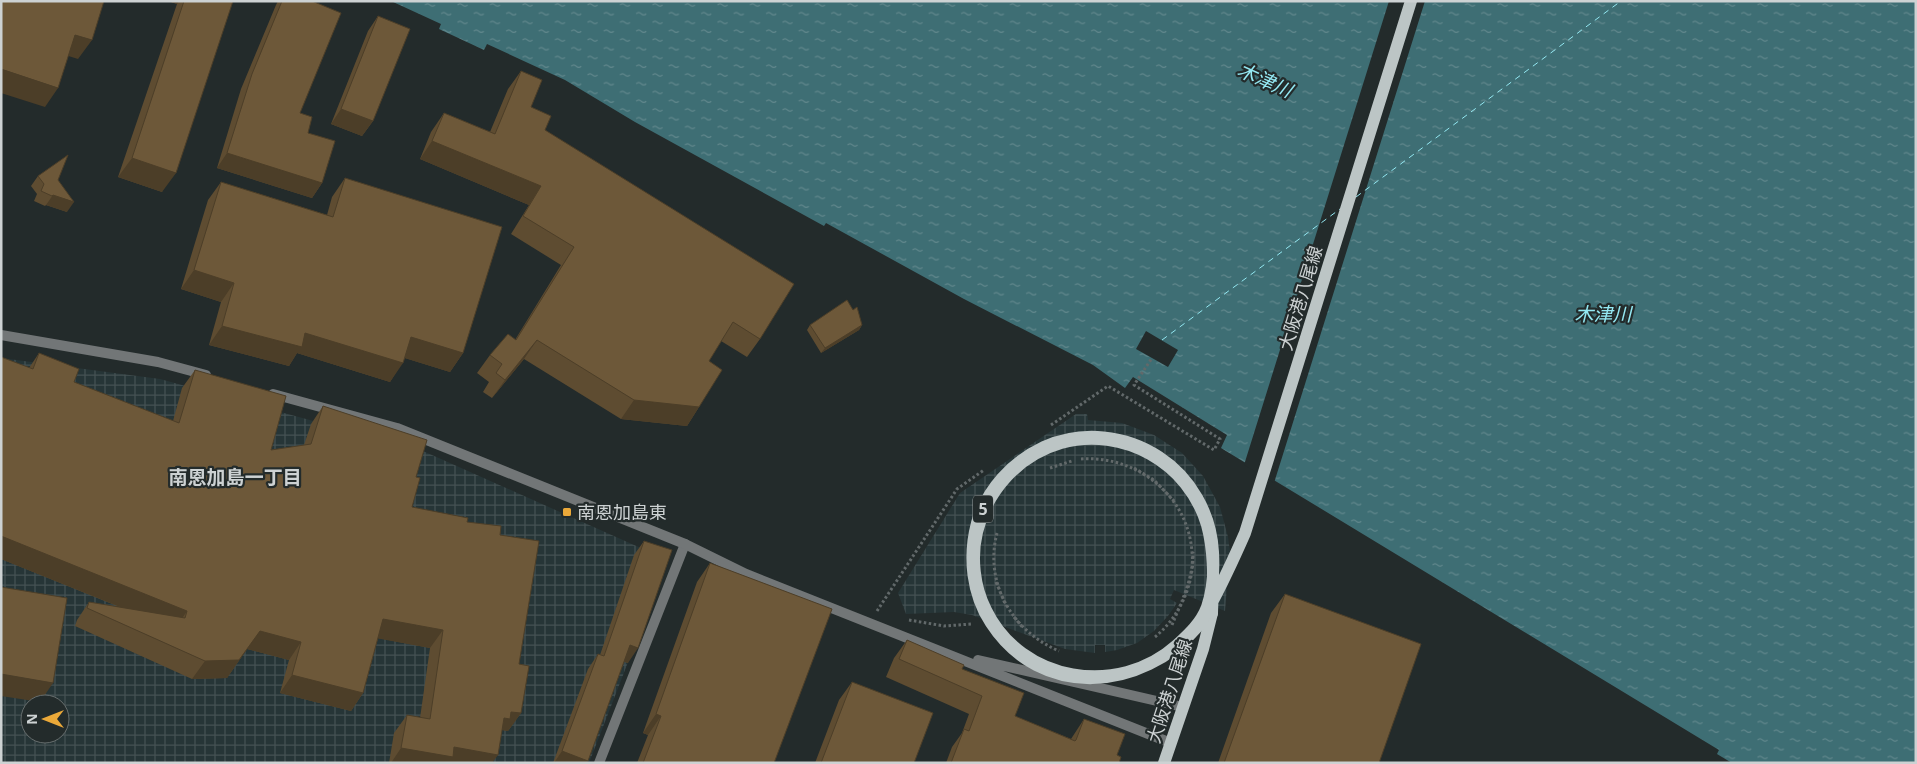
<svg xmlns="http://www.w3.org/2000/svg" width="1917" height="764" viewBox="0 0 1917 764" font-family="'Noto Sans','Noto Sans JP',sans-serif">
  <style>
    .industrial { fill: url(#industrial-grid); fill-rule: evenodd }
    .water { fill: url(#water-ripples) }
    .pier { fill: #232b2b }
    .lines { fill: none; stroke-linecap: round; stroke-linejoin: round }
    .ferry { stroke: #94e9f3; stroke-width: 1; stroke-dasharray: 6 5; stroke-linecap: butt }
    .path { stroke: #62696a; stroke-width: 3; stroke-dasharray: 2.5 2.5; stroke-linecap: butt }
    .minor { stroke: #727677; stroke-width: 10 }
    .tertiary { stroke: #727677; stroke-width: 10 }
    .primary { stroke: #bcc5c5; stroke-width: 12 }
    .path-bridge { stroke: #62696a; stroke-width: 3; stroke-dasharray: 2.5 2.5; stroke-linecap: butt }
    .primary-bridge { stroke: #bcc5c5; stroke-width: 12 }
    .wall { fill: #5e4c31 }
    .shaded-wall { fill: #4c3e28 }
    .building { fill: #6d5839; stroke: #4c3e28 }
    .poi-dot { fill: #eba939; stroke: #232b2b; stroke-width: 2 }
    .labels { text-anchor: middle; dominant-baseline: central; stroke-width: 4.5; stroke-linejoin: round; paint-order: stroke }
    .shield { fill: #232b2b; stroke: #9aa0a1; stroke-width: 1 }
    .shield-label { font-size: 16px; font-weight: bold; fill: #cdd2d3 }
    .street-label { font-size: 18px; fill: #cdd2d3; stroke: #232b2b }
    .poi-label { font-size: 18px; fill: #cdd2d3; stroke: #232b2b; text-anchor: start }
    .water-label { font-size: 19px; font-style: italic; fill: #94e9f3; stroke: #232b2b }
    .neighbourhood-label { font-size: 19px; font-weight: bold; fill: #cdd2d3; stroke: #232b2b }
  </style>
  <defs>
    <pattern id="industrial-grid" width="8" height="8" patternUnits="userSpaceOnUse" patternTransform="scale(1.25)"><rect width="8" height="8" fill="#263537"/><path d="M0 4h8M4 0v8" fill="none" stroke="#445153"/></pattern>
    <pattern id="water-ripples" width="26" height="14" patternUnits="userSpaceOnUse" patternTransform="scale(1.25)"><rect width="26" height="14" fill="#3e6e74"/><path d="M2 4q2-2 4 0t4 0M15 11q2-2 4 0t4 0" fill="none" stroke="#62888d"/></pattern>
  </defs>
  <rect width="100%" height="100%" fill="#232b2b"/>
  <!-- industrial -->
  <path class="industrial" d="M1,358L160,379L423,451L661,557L666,564L589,763H1ZM30,704H60V734H30Z
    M1076,414H1087L1088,420L1122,423L1154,435L1182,453L1203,476L1220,507L1228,537L1230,551L1225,611L1174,590L1170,599L1177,603L1168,616L1154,631L1137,643L1117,650L1105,652V645H1095V653L1065,649L972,615L954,612L906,614L898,593L960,493Z"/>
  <!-- water -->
  <path class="water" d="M391,1H1916V763H1732L1717,754L1719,750L1221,448L1227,435L1133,377L1125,388L1093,365L964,299L826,223L824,226L635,122L565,80L487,44L484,50L439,29L441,24Z"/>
  <!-- pier -->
  <path class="pier" d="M1389,1H1425L1274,483L1244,465Z
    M1146,331L1178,350L1168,367L1136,349Z"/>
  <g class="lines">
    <!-- ferry -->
    <path class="ferry" d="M1356,197L1621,1
      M1162,340L1340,209"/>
    <!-- path -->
    <path class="path" d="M1051,425L1108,386L1214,450L1220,439L1134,385L1152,358
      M877,611L957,489L984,470
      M909,620L944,626L972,624
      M1172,625L1182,601"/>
    <!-- minor -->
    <path class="minor" d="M599,763L685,544"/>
    <!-- tertiary -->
    <path class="tertiary" d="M1,335L158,362L206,375
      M273,394L397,428L685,544L746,574L1171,743
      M978,660L1183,707"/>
    <!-- primary -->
    <path class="primary" d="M1164,763L1203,649L1212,613"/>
    <!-- path-bridge -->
    <path class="path-bridge" d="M1081,459C1136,455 1188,495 1192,552C1194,569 1188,585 1182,601
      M1050,468L1072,461
      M1134,468L1154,480L1175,502
      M997,533C984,583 1012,631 1059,651
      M996,582L1006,606
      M1014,617L1023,628
      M1155,637C1180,616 1194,585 1193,552"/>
    <!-- primary-bridge -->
    <path class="primary-bridge" d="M1212,613C1213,583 1215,554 1207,525C1189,463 1123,426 1061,443C1019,455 987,490 977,532C971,557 974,587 986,610C1021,682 1118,698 1177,645C1189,634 1201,623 1207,607C1213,590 1214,570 1213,552C1211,514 1191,478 1159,457C1126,435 1082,430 1044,447C1012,462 987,489 977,523C968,557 972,594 991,623C1041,700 1142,692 1198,626C1203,620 1206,613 1210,606C1223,582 1234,558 1245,533L1411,1"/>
  </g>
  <!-- wall -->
  <path class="wall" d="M168,1H233L162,192L118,177L177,4Z
    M278,1H312L300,113L308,133L322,183L312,198L217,168L241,89L276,5Z
    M378,16L373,121L362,136L331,124L368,31Z
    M521,71L531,107L545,130L760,339L747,357L721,341L709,361L699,407L687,426L621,419L524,359L492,398L483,392L489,382L477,373L490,355L515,340L561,265L511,234L529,205L420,159L431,132L444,113L490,132L508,89Z
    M38,176L58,180L67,212L46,205L45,206L34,201L37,194L31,186Z
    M345,178L463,353L450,372L405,358L390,382L297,353L289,366L209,345L221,302L181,289L208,200L221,182L327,215L332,197Z
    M810,325H862L859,330L821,353L807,330Z
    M39,353L74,382L173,421L182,388L195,370L271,450L304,445L311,424L323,406L416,477L412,507L467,522L500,535L519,664L521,713L508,731L502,730L492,763H389L394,733L407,715L420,718L430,648L378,638L363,693L351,711L280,693L289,660L247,649L227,678L192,679L75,626L77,620L89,602L122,608L1,559V357L29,368Z
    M644,541L628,663L624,662L586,763H553L588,669L598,654L600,655L634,555Z
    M710,563L774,763H637L648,735L643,733L697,582Z
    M1285,594L1379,763H1218L1271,613Z
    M907,640L962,669L1015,716L1071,739L1084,719L1117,755L1119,763H946L952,747L962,733L969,714L886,677L894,658Z
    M852,682L914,763H815L839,700Z"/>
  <!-- shaded-wall -->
  <path class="shaded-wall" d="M168,1H179L177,4Z
    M75,35L92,40L78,59L62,54Z
    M1,69L58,88L45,107L1,93Z
    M341,109L373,121L362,136L331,124Z
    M432,141L541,186L529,205L420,159Z
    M227,153L322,183L312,198L217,168Z
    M132,158L176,173L162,192L118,177Z
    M53,195L74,202L67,212L46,205Z
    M194,270L234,283L221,302L181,289Z
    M862,325L859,330L821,353L825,348Z
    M222,326L305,333L403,363L390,382L297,353L289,366L209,345Z
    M411,337L463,353L450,372L398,356Z
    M537,340L524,359L492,398L505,380Z
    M634,400L699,407L687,426L621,419Z
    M1,536L187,611L175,629L1,559Z
    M383,619L443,630L430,648L370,637Z
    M260,631L301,642L289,660L247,649L227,678L192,679L205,661Z
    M630,645L638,648L628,663L620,660Z
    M1,674L53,683L40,702L1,696Z
    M292,675L363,693L351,711L280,693Z
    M511,712L521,713L508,731L502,730L504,718Z
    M656,714L661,716L648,735L643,733Z
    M454,747L498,755L492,763H391L401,748Z
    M562,751L588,761L586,763H554Z"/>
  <!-- building -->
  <path class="building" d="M1,1H104L92,40L75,35L58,88L1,69Z
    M184,1H233L176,173L132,158Z
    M282,1H312L341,13L300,113L312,117L308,133L335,141L322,183L227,153L252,74Z
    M378,16L410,29L373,121L341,109Z
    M521,71L542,80L531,107L551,116L545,130L794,284L760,339L733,322L709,361L722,370L699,407L634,400L537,340L505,380L496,373L502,364L490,355L508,334L516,340L574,247L523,216L541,186L432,141L444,113L495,134Z
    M68,155L58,180L74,202L53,195L52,196L41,191L44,184L38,176Z
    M345,178L502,227L463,353L411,337L403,363L305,333L302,347L222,326L234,283L194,270L221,182L333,217Z
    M847,300L853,310L857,307L862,325L825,348L810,325Z
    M39,353L79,369L74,382L179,423L195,370L286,396L271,450L311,444L323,406L427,440L416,477L420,478L412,507L468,518L467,522L501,526L500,535L539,541L519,664L529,666L521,713L511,712L510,719L504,718L498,755L454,747L453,757L401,748L407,715L430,719L443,630L383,619L363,693L292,675L301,642L260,631L239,660L205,661L87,608L89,602L185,618L187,611L1,536V357L33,369Z
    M644,541L672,550L638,648L630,645L588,761L562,751L598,654L604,656Z
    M710,563L832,609L774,763H643L661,716L656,714Z
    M1,587L67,598L53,683L1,674Z
    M1285,594L1421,644L1379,763H1224Z
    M907,640L964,665L962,669L1024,693L1015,716L1075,741L1076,740L1084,719L1125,734L1117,755L1121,757L1119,763H951L964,729L969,731L982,696L899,659Z
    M852,682L933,713L914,763H821Z"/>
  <!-- markers -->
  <rect class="poi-dot" x="562" y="507" width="10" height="10" rx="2.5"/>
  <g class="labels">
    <!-- shield labels -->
    <rect class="shield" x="973" y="495.5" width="20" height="27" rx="4"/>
    <g class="shield-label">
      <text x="983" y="509">5</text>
    </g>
    <!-- street labels -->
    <g class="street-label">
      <text transform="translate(1300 298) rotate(-73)">大阪港八尾線</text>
      <text transform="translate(1169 691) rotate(-72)">大阪港八尾線</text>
    </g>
    <!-- poi labels -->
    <g class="poi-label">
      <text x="577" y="512">南恩加島東</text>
    </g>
    <!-- water labels -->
    <g class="water-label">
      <text transform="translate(1265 80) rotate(24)">木津川</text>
      <text x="1603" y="314">木津川</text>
    </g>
    <!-- neighbourhood labels -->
    <g class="neighbourhood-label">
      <text x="235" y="477">南恩加島一丁目</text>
    </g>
  </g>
  <!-- border -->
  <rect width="1917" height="764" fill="none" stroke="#cdd2d3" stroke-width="5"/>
  <!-- north arrow -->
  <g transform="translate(45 719) rotate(270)"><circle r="24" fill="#232b2b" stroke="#676e6e"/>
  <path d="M0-4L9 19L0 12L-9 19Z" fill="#eba939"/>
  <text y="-8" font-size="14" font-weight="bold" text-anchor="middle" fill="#cdd2d3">N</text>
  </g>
</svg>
